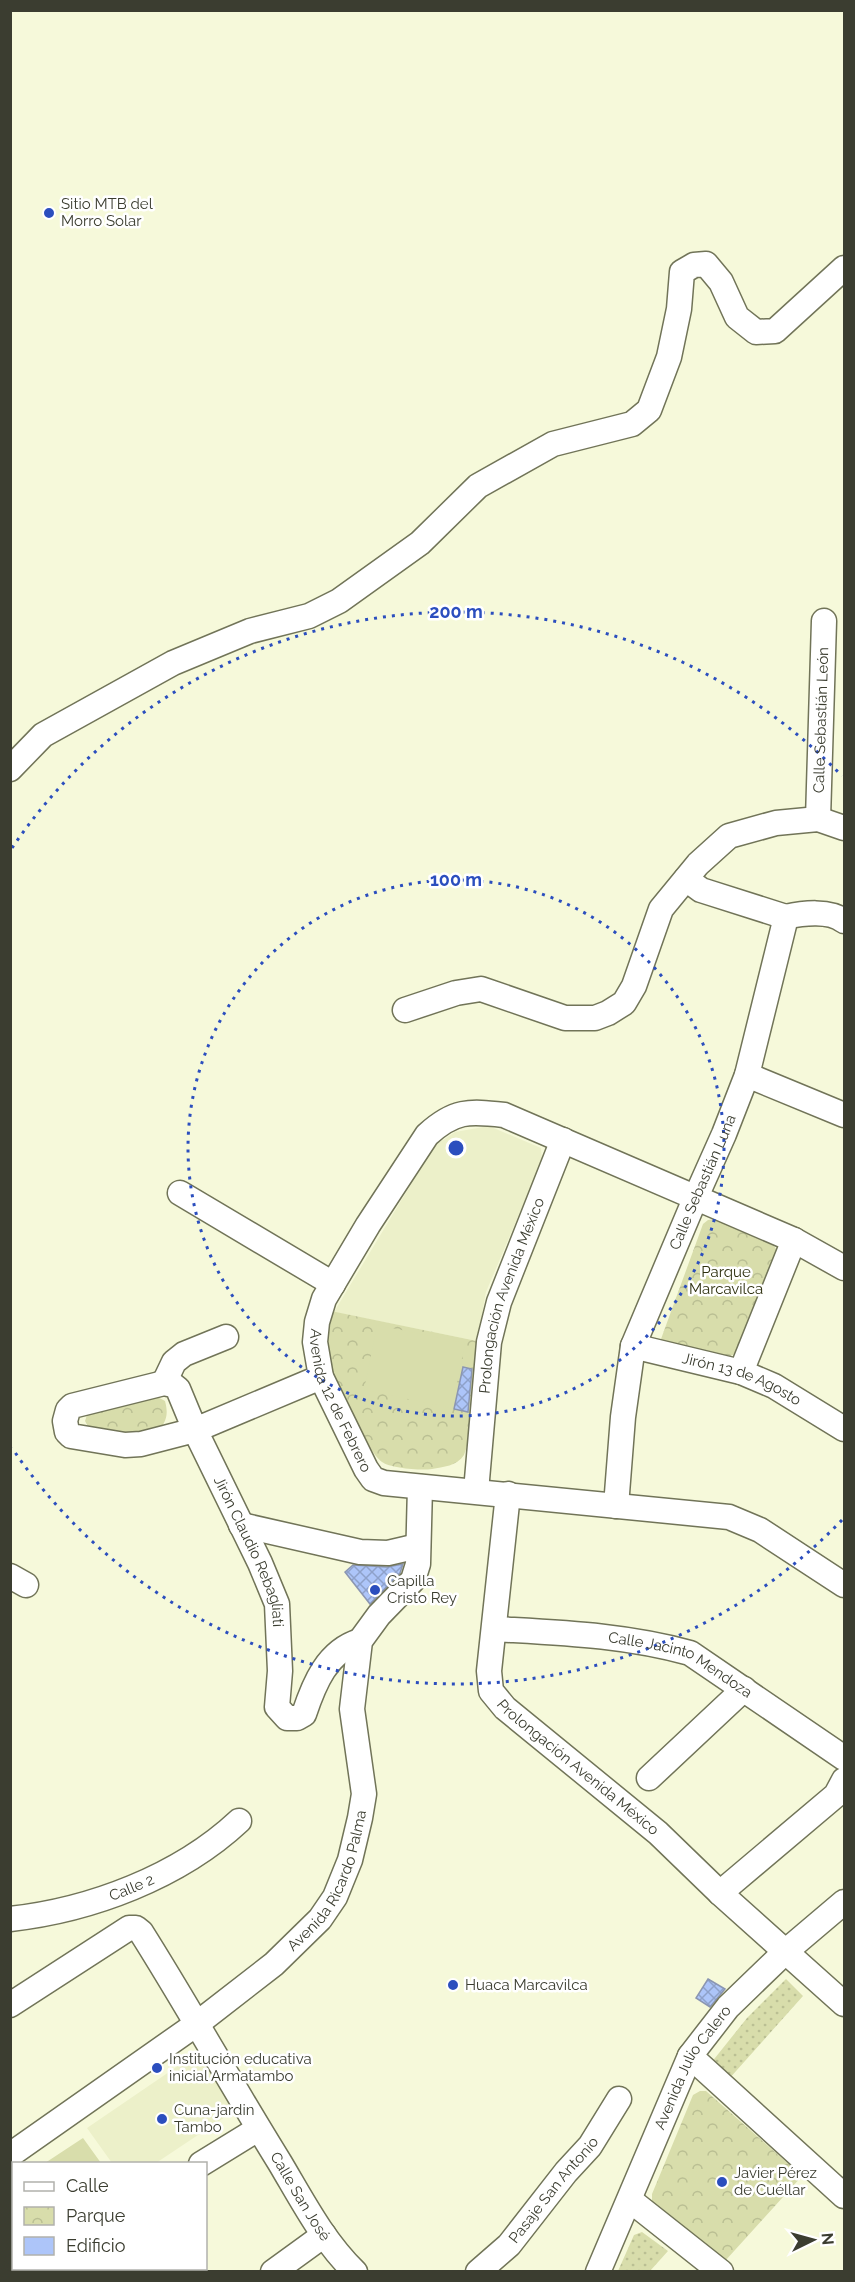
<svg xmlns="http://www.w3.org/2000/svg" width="855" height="2282" viewBox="0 0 855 2282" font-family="Raleway,sans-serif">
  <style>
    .built { fill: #ecf0c9 }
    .grass { fill: url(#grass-dots) }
    .park { fill: url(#park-crowns) }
    .garden { fill: #d8ddab }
    .building { fill: url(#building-cross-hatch); stroke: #8b96b1; stroke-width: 1.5 }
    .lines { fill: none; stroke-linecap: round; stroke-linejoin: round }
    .minor-casing { stroke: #717458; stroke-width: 27 }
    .minor { stroke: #fff; stroke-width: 24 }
    .ring { fill: none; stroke: #2b4ebe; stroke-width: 3; stroke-dasharray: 3 6 }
    .poi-dot { fill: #2b4ebe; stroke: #fff; stroke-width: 2 }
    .labels { text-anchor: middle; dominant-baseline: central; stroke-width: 5; stroke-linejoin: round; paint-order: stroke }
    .poi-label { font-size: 15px; fill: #3b3d30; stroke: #fff; text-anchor: start }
    .street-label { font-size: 15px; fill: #3b3d30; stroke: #fff }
    .park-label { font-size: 15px; fill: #2f3110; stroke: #fff }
    .centre { fill: #2b4ebe; stroke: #fff; stroke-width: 3 }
    .ring-label { font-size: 18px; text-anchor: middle; font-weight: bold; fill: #2b4ebe; stroke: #fff; stroke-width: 5; stroke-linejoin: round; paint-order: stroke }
  </style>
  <defs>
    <pattern id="grass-dots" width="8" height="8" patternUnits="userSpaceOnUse" patternTransform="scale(1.5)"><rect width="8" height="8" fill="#d8ddab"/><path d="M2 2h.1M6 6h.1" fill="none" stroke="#babf93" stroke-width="1.8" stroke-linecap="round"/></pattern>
    <pattern id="park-crowns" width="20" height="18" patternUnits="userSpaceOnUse" patternTransform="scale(1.5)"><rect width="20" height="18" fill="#d8ddab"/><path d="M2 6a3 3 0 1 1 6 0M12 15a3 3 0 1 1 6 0" fill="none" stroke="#babf93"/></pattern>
    <pattern id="building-cross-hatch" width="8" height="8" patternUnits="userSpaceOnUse" patternTransform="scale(1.5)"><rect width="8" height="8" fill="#adc5f9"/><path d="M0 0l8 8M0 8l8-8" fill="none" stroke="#8ea1ca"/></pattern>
  </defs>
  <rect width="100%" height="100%" fill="#f6f9da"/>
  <!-- built -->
  <path class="built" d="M489,1126L541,1148L542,1160L486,1292L477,1341L334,1312L434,1146L455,1132Z
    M191,2057L201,2059L237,2109L156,2163H112L87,2128Z"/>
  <!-- grass -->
  <path class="grass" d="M786,1979L803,1996L728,2080L711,2063L747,2018Z
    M642,2232L668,2251L650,2271H618L634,2235Z"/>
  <!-- park -->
  <path class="park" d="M716,1219L774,1246L778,1252L742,1351L730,1356L665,1350L660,1345L661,1339L703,1224L708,1220Z
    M331,1311L477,1341C475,1364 473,1438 464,1455C457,1466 443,1467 432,1469C421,1471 390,1468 382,1462C365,1449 331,1373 327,1352C325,1337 328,1325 331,1311Z
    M154,1395L165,1401C169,1416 166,1423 155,1434H93L85,1421L88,1412Z
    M700,2091H706L802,2176L725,2261L652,2201V2194L693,2095Z"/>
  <!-- garden -->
  <path class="garden" d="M377,1325L465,1343L452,1408L364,1390Z
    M83,2138L101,2163H45Z"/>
  <!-- building -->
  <path class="building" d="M463,1367L472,1369L468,1412L454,1409Z
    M403,1564L400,1573L370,1604L345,1572L353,1565L387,1567Z
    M708,1979L725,1989L710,2007L696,1998Z"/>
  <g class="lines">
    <!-- minor casing -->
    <g class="minor-casing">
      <g id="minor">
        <path d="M10,769L43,735L173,663L250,631L309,616L339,601L420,543L478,486L553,444L632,424L649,410L669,357L679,309L682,272L694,265L706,264L721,282L737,317L756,332L775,331L844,268"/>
        <path id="s1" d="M818,819L824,621"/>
        <path d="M686,879L701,890L786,917"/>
        <path d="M786,917C803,913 830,910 844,921"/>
        <path d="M405,1010L456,993L481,989L565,1018H595L608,1013L624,1003L634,986L661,909L698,864L729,836L776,823L818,819L844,828"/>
        <path d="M747,1075L844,1115"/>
        <path d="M180,1193L333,1284"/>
        <path id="s2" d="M844,1268L794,1240L504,1115C469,1111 454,1110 427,1135L368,1225L324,1299L317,1322L315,1342L321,1377L366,1469L373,1479L384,1483L729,1517L760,1530L844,1585"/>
        <path id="s3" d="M633,1346L741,1372L774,1386L844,1429"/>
        <path d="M741,1372L794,1240"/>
        <path id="s4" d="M321,1377L195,1430L141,1444L125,1445L71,1436L67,1432L65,1421L68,1410L72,1406L164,1383L173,1385L178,1389L195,1430L260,1563L277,1604L280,1671L277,1707L287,1718H297L304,1714C314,1684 327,1651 360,1641"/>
        <path d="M164,1383L174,1362L184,1354L226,1337"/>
        <path id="s5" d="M476,1491L489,1342L499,1302L563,1140"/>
        <path id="s6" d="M508,1494L489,1671L491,1691L505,1708L658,1833L720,1893L844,2004"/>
        <path id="s7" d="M616,1506L623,1417L633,1346L695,1199L724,1134L747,1075L786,917"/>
        <path d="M241,1525L360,1552L388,1553L418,1546"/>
        <path d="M10,1576L26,1585"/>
        <path id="s8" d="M495,1629C563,1633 624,1635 690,1653L844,1758"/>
        <path d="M649,1778L744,1689"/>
        <path d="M720,1893L836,1795L844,1780"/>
        <path id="s9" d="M10,1919C91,1910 179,1877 239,1821"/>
        <path id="s10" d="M10,2005L129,1928H136L141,1932C189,2008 232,2086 280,2163C302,2200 323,2241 355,2272"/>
        <path d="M690,2056L844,2196"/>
        <path id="s11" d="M10,2155L198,2023L274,1964L320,1919L335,1897L350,1860L360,1818L364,1794L352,1709L360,1641L379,1615L413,1580L418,1564L420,1487"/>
        <path d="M201,2164L258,2129"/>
        <path d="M630,2200L721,2272"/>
        <path d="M49,2272L52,2268"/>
        <path d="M273,2272L324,2235"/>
        <path id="s12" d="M478,2272L509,2245L566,2172L590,2146L619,2099"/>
        <path id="s13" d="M598,2272L690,2056L728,2007L785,1952L844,1902"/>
      </g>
    </g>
    <!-- minor -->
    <use href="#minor" class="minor"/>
  </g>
  <!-- distance rings -->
  <g class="ring">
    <circle cx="456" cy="1148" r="268"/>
    <path d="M842 1520A536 536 0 0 1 12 1448M12 848A536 536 0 0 1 842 776"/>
  </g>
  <!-- markers -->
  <g class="poi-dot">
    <circle cx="49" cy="213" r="6"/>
    <circle cx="375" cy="1590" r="6"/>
    <circle cx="453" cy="1985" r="6"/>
    <circle cx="157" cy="2068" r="6"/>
    <circle cx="162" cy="2119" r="6"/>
    <circle cx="722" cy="2182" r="6"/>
  </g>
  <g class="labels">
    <!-- poi labels -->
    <g class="poi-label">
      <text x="61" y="204">Sitio MTB del<tspan x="61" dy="17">Morro Solar</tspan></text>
      <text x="387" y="1581">Capilla<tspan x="387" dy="17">Cristo Rey</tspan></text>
      <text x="465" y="1985">Huaca Marcavilca</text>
      <text x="169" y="2059">Institución educativa<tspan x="169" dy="17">inicial Armatambo</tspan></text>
      <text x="174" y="2110">Cuna-jardin<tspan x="174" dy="17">Tambo</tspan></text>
      <text x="734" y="2173">Javier Pérez<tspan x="734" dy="17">de Cuéllar</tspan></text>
    </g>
    <!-- street labels -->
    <g class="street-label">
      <text stroke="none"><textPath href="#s1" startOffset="99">Calle Sebastián León</textPath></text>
      <text stroke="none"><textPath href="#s7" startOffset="339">Calle Sebastián Luna</textPath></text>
      <text stroke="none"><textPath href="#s5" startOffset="200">Prolongación Avenida México</textPath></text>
      <text stroke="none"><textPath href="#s3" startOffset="114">Jirón 13 de Agosto</textPath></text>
      <text stroke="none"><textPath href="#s2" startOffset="758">Avenida 12 de Febrero</textPath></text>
      <text stroke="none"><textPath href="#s4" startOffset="586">Jirón Claudio Rebagliati</textPath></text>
      <text stroke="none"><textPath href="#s8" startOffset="192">Calle Jacinto Mendoza</textPath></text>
      <text stroke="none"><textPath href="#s6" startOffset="314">Prolongación Avenida México</textPath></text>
      <text stroke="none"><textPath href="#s11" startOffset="428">Avenida Ricardo Palma</textPath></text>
      <text stroke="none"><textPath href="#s9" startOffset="126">Calle 2</textPath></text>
      <text stroke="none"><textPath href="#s13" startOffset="226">Avenida Julio Calero</textPath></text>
      <text stroke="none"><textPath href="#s12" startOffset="112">Pasaje San Antonio</textPath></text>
      <text stroke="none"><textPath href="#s10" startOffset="464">Calle San José</textPath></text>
    </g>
    <!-- park labels -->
    <g class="park-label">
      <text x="726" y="1272">Parque<tspan x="726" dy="17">Marcavilca</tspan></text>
    </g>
  </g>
  <circle cx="456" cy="1148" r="9" class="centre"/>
  <g class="ring-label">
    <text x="456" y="618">200 m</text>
    <text x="456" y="886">100 m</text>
  </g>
  <!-- border -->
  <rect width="855" height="2282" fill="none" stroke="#3b3d30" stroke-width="24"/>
  <!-- legend -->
  <rect x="12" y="2162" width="195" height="108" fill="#ffffff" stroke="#b1b1ac" stroke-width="1.5"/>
  <rect x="24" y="2182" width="30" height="9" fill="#ffffff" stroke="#b1b1ac" stroke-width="1.5"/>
  <text x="66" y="2192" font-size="18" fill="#3b3d30">Calle</text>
  <rect x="24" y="2207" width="30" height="18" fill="url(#park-crowns)" stroke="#b1b1ac" stroke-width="1.5"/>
  <text x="66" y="2222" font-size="18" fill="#3b3d30">Parque</text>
  <rect x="24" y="2237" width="30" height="18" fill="#adc5f9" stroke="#b1b1ac" stroke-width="1.5"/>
  <text x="66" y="2252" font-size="18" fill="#3b3d30">Edificio</text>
  <!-- north arrow -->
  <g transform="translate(813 2240) rotate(85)" stroke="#ffffff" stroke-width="4.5" paint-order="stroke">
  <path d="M0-4.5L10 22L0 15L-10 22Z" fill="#3b3d30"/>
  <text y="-9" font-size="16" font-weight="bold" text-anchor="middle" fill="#3b3d30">N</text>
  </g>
</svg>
